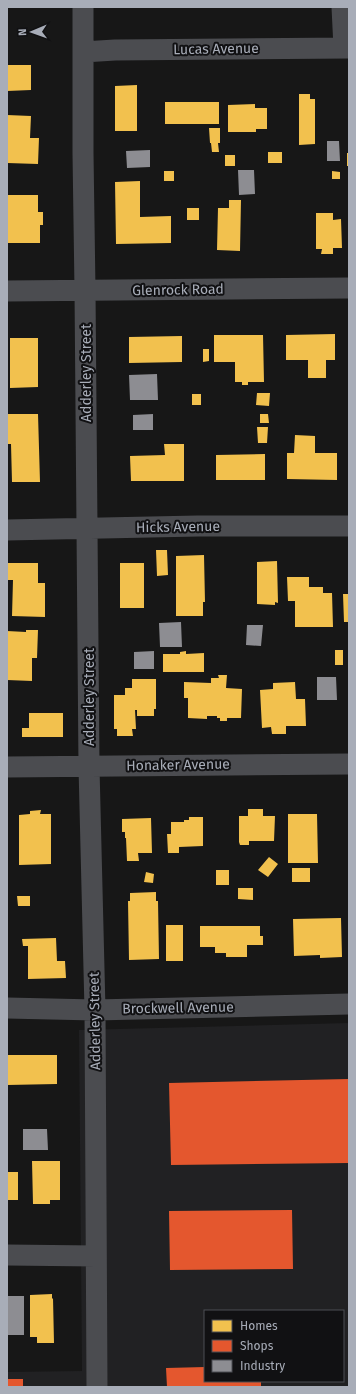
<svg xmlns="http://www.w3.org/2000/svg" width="356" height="1394" viewBox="0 0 356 1394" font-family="'Fira Sans',sans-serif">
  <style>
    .built { fill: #212123; fill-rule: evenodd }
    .homes { fill: #f2c14e }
    .shops { fill: #e4572e }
    .industry { fill: #8d8d92 }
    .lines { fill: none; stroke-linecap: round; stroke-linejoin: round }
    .minor { stroke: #4b4c50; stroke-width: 21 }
    .labels { text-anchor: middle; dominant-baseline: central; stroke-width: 4; stroke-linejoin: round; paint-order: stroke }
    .street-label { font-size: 14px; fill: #a8adb8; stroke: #111113 }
  </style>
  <rect width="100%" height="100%" fill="#171717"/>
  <!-- built -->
  <path class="built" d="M349,1023V1387H7V1372L82,1371L79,1030ZM205,1311H343V1381H205Z"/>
  <!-- homes -->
  <path class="homes" d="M7,65H31V90L7,91Z
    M137,85V131H115V86Z
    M299,94H310V99H315V144L299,145Z
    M165,102H219V124H165Z
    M255,104V108H267V129H256V132H228V105Z
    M7,115L31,116L30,138H39L38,164L7,163Z
    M209,128H220V143H218L219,152H212L211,143H210Z
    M268,152H282V163H268Z
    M347,153H349V166H347Z
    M225,155H235V166H225Z
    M164,171H174V181H164Z
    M332,171L340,172V179H332Z
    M140,181V217L171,216V243L116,244L115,182Z
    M7,195H38V212H43V225H40V243H7Z
    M229,200H241L240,251L217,250L218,208H229Z
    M187,208H199V220H187Z
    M316,213H333V220L341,219L342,248H333V254H321L322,249H316Z
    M335,334V360H326V378H308V360H286V335Z
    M214,335H263L264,382H248V385H242V382H235V362H214Z
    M182,336V362L129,363V337Z
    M10,338H38V387L10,388Z
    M203,349H209V361L203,362Z
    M257,393H270L269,406L256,405Z
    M192,394H201V405H192Z
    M7,414H38L40,482H12L11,444H7Z
    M260,414H268L269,423H260Z
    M257,427H268L267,443H258Z
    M295,435L315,436V453H337V480L287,479V453H294Z
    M164,444H184V481H131L130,456L165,455Z
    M265,454V480H216V455Z
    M156,550H167L168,575L157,576Z
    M204,555L205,602H203V616H176V556Z
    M277,561L278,603L275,602V605L257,604V562Z
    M7,563H38V583H45V617L12,616L13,580H7Z
    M120,563H144V608H120Z
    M287,577H309V587H323V593H332L333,627H295V601H288Z
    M343,594H349V622H344Z
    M26,630H38L37,658H32V681L7,680V631L26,632Z
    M335,650H343V665H335Z
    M186,651V654L204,653V672H163V654H180V652Z
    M218,675H227L226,688L242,689L241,718H227V721H220V718H217V716H207V719L188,718V698H184V682L211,683V678H219Z
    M132,679H156V709H154V716H137V710H135L136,729H132L133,736H117V729H114V695H125V688H132Z
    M295,682L296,699H305L306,726H286V734H272L271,727L262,728L260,690L273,689V683Z
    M29,713H63V737H22V728H29Z
    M248,809H263V816H275L274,841H249V845H240L239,842V816H248Z
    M41,810L40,814H51V864L19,865V815L30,814V811Z
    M288,814H317L318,863H288Z
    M189,817H203V846L179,847V853H168L167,834H171V822H184V820H189Z
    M151,818L152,853H138L139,861H127L126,838H125V832H122V819Z
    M269,857L278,864L268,877L258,870Z
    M292,868H310V882H292Z
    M216,870H229V885H216Z
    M146,872L154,874L153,883L144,882Z
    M238,888H253V900L238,899Z
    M156,892V901H158L159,959L129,960L128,901H130V893Z
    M17,896H30V906H18Z
    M341,918L342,957L320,958V955L294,956L293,919Z
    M166,925H183V961H166Z
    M200,926H260V936H263V945H247V957H226V953H215V947H200Z
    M56,938L57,961H65L66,978L28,979V946H23L22,939Z
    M7,1055H57V1084L7,1085Z
    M32,1161H60V1200H50V1204H33Z
    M7,1172H18V1200H7Z
    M52,1294V1299L53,1298L54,1343H37V1337H30V1295Z"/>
  <!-- shops -->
  <path class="shops" d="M349,1079V1163L171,1165L169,1083Z
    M292,1210L293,1269L170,1270L169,1211Z
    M205,1367V1381H261V1387H167L166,1368Z
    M7,1379H23V1387H7Z"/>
  <!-- industry -->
  <path class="industry" d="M327,141H339L340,161H327Z
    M150,150V167L127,168L126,151Z
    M238,170H254L255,194L239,195Z
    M157,374L158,400H130L129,375Z
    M153,414V430H133V415Z
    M181,622L182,647H160L159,623Z
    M247,625H263L261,646L246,645Z
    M154,651V669H134V652Z
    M317,677H336L337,700H317Z
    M23,1129H47L48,1150H23Z
    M7,1296H24V1335H7Z"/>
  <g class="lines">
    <!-- minor -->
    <path class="minor" d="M83,7V153L85,290L89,767L95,1010L97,1387
      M342,7L344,48
      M83,52L115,50L349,48
      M7,291L349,288
      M7,530L198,526H349
      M7,767L349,764
      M7,1008L95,1010L349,1004
      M7,1255L96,1256"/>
  </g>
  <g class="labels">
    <!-- street labels -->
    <g class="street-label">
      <text transform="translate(216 49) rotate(-1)">Lucas Avenue</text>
      <text transform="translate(178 290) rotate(-1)">Glenrock Road</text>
      <text transform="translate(86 373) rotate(-90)">Adderley Street</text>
      <text transform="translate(178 527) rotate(-1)">Hicks Avenue</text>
      <text transform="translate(89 697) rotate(-90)">Adderley Street</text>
      <text transform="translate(178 765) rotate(-1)">Honaker Avenue</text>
      <text transform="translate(178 1008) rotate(-1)">Brockwell Avenue</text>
      <text transform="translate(95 1021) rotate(-91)">Adderley Street</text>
    </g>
  </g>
  <!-- border -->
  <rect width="356" height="1394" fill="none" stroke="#a8adb8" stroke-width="16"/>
  <!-- legend -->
  <rect x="204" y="1310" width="140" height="72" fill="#111113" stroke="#4d4f55"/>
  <rect x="212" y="1320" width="20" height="12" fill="#f2c14e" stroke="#4d4f55"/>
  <text x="240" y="1330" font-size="12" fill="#a8adb8">Homes</text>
  <rect x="212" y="1340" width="20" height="12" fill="#e4572e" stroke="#4d4f55"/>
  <text x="240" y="1350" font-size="12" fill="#a8adb8">Shops</text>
  <rect x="212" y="1360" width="20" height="12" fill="#8d8d92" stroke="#4d4f55"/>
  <text x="240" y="1370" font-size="12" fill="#a8adb8">Industry</text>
  <!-- north arrow -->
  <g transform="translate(32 32) rotate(268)" stroke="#111113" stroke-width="3" paint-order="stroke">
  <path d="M0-3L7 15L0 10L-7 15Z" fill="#a8adb8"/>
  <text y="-6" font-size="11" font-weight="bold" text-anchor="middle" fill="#a8adb8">N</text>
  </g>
</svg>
